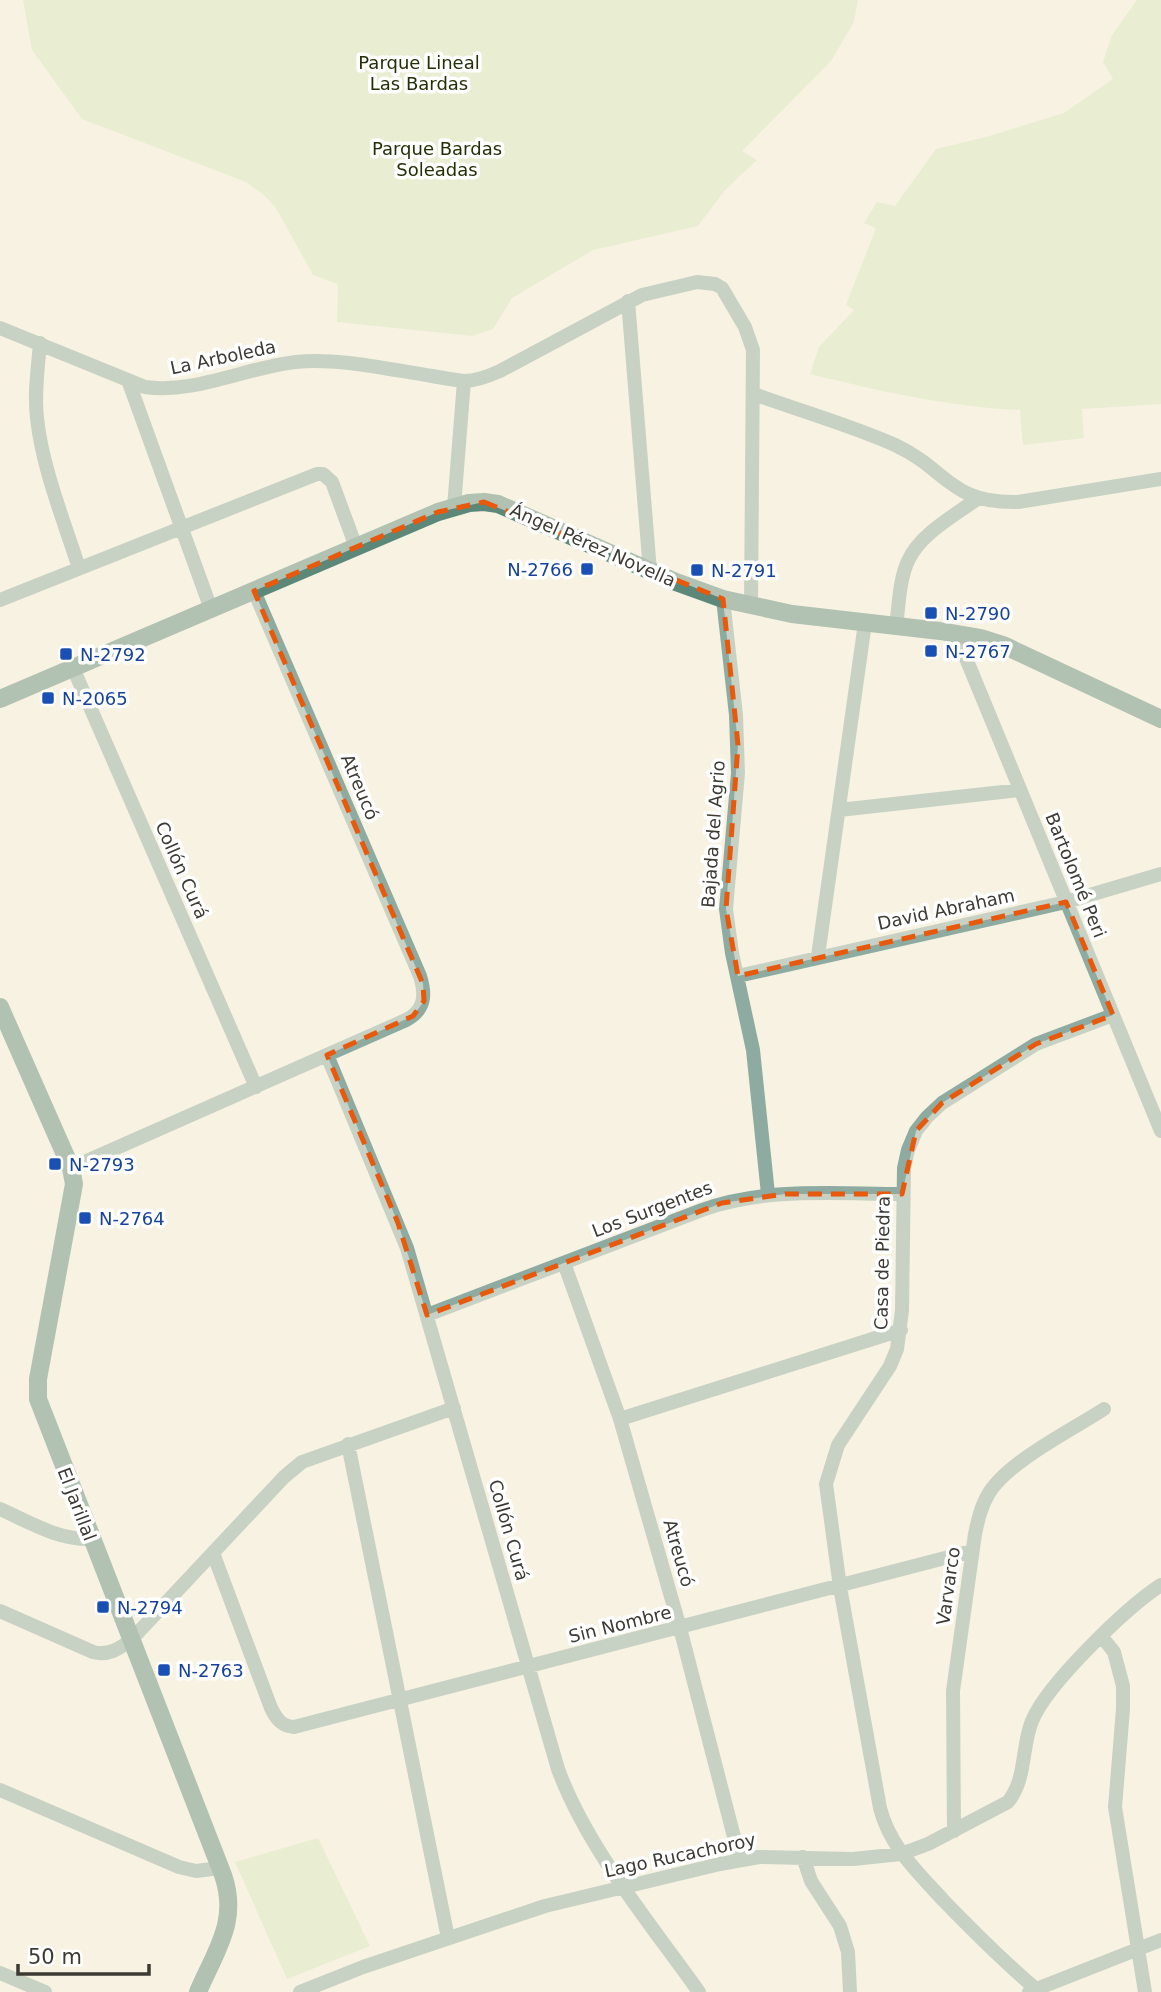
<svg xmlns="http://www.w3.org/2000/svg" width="1161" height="1992" viewBox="0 0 1161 1992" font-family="'DejaVu Sans',sans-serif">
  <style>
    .green { fill: #d8e7bf }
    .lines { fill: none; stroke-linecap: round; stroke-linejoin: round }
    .street { stroke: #8eaba1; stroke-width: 14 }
    .secondary { stroke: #5c887a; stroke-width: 18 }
    .marked { fill: none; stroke: #e8590c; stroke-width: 5; stroke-dasharray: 14 9; stroke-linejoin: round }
    .transit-dot { fill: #1a4fb4; stroke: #fff; stroke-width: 2.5 }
    .labels { text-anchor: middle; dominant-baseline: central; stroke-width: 7; stroke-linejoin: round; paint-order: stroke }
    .park-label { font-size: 18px; fill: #232f04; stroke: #fff }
    .street-label { font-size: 18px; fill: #3c3a33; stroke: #fff }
    .transit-label { font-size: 18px; fill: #164399; stroke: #fff; text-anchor: start }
  </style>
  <rect width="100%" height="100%" fill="#f7f2e1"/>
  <!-- green -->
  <path class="green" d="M23,0H858L854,22L831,61L742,151L757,160L725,190L698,226L593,250L512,298L493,329L472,336L337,322L338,284L313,275L276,208L263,194L246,182L82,119L32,50Z
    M1137,0H1161V404L1082,409L1084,438L1023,445L1020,410C948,407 880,391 810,374L819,347L854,310L846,305L876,228L864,223L877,202L895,206L936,149L986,137L1064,113L1113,79L1103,62L1112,35Z
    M318,1838L370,1946L287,1979L235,1862Z"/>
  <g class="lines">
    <!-- street -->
    <path class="street" d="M628,301L650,571
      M0,328L145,387C200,395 257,361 314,361C354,361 393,370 432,376C443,378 454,380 464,381C477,381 489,376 500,371L642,295L697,282L715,284L722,288L745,327L753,350L751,606
      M40,343C38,368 34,393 37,418C42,467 64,521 79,568
      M128,380L211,609
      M754,394C800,411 850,425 895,445C947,469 950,504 1018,502L1161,479
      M454,507L464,381
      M723,599L736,715L738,773L726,909L732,953L753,1050L768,1194
      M0,600L317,474H323L332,482L356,547
      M896,626C899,606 899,580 908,561C920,534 954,516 977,499
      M956,634L1161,1131
      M73,668L256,1087
      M839,810L1020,790
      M818,956L865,623
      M738,976L1066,902L1161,874
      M327,1055L407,1248L558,1769C587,1848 650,1923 699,1992
      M71,1168L406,1020C425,1010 426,995 420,976L254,591
      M564,1263L620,1419L680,1628L740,1860
      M427,1315L702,1210C766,1187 835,1194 902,1194
      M620,1419L901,1330
      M348,1444L448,1938
      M0,1509C29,1522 58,1540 91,1539
      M213,1553L271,1708C277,1720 282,1726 294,1727L972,1551
      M0,1611L93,1652C108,1656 119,1649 131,1640L284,1477L302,1462L454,1408
      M1102,1637L1114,1652L1123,1686V1709L1115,1807L1145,1992
      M0,1790L179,1867L196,1871L220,1868
      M954,1831L953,1691L975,1534C978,1520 981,1506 989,1493C1009,1461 1072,1430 1104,1409
      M803,1857L811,1881L840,1926L848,1952L850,1992
      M0,1973L45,1992
      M1036,1989C1003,1961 973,1931 943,1900C917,1871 890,1847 880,1808L840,1587L826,1484L838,1445L890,1366L897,1349L902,1310L904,1168L908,1150L916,1131L927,1117L942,1103L1036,1044L1113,1015
      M300,1992L363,1967L545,1906L720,1864L759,1857L853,1859L901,1854L928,1844L1008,1802C1027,1778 1021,1748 1032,1721C1047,1684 1127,1607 1161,1585
      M1029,1992L1161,1940"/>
    <!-- secondary -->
    <path class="secondary" d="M0,699L438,512L469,503L484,502L498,504L676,582L723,599L792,614L940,631L981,638L1003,645L1161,719
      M0,1007L71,1168L74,1184L38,1379V1399L223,1875C239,1921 216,1950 198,1992"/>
  </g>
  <!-- marked area -->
  <path d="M0 0H1161V1992H0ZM484,502L723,599L738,745L726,909L738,976L1066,902L1113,1015L1036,1044L942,1103L916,1131L902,1194H785L722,1203L427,1315L398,1223L327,1055L413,1016L424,1001L423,984L254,591L438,512Z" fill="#f7f2e1" fill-opacity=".55" fill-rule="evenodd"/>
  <path class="marked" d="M484,502L723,599L738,745L726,909L738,976L1066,902L1113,1015L1036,1044L942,1103L916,1131L902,1194H785L722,1203L427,1315L398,1223L327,1055L413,1016L424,1001L423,984L254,591L438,512Z"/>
  <!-- markers -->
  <g class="transit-dot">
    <rect x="580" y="562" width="14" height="14" rx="3.5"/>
    <rect x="690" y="563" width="14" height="14" rx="3.5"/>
    <rect x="924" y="606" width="14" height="14" rx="3.5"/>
    <rect x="924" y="644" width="14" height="14" rx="3.5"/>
    <rect x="59" y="647" width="14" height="14" rx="3.5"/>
    <rect x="41" y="691" width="14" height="14" rx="3.5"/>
    <rect x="48" y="1157" width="14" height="14" rx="3.5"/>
    <rect x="78" y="1211" width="14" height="14" rx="3.5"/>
    <rect x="96" y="1600" width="14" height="14" rx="3.5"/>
    <rect x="157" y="1663" width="14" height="14" rx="3.5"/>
  </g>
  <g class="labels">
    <!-- park labels -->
    <g class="park-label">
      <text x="419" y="62">Parque Lineal<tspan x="419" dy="21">Las Bardas</tspan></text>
      <text x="437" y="148">Parque Bardas<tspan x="437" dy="21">Soleadas</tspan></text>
    </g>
    <!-- street labels -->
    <g class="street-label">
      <text transform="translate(223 357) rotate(-12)">La Arboleda</text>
      <text transform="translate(593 545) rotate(24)">Ángel Pérez Novella</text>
      <text transform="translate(360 787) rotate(67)">Atreucó</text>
      <text transform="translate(713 834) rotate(-86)">Bajada del Agrio</text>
      <text transform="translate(182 870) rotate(66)">Collón Curá</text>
      <text transform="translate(1076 875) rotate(68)">Bartolomé Peri</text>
      <text transform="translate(946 909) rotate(-12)">David Abraham</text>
      <text transform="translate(652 1209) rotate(-21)">Los Surgentes</text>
      <text transform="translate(882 1263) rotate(-89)">Casa de Piedra</text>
      <text transform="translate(77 1504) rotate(69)">El Jarillal</text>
      <text transform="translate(509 1530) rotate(74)">Collón Curá</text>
      <text transform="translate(679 1553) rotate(74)">Atreucó</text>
      <text transform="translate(948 1586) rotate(-82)">Varvarco</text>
      <text transform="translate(620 1624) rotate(-14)">Sin Nombre</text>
      <text transform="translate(680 1855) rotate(-12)">Lago Rucachoroy</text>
    </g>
    <!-- transit labels -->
    <g class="transit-label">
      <text x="573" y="569" text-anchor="end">N-2766</text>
      <text x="711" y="570">N-2791</text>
      <text x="945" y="613">N-2790</text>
      <text x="945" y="651">N-2767</text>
      <text x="80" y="654">N-2792</text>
      <text x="62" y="698">N-2065</text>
      <text x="69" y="1164">N-2793</text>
      <text x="99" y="1218">N-2764</text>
      <text x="117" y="1607">N-2794</text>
      <text x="178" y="1670">N-2763</text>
    </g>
  </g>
  <!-- scale -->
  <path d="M18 1964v10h131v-10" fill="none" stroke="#3c3a33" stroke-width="3.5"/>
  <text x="28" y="1964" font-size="21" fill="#3c3a33" stroke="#ffffff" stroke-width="5" paint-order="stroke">50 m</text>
</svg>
